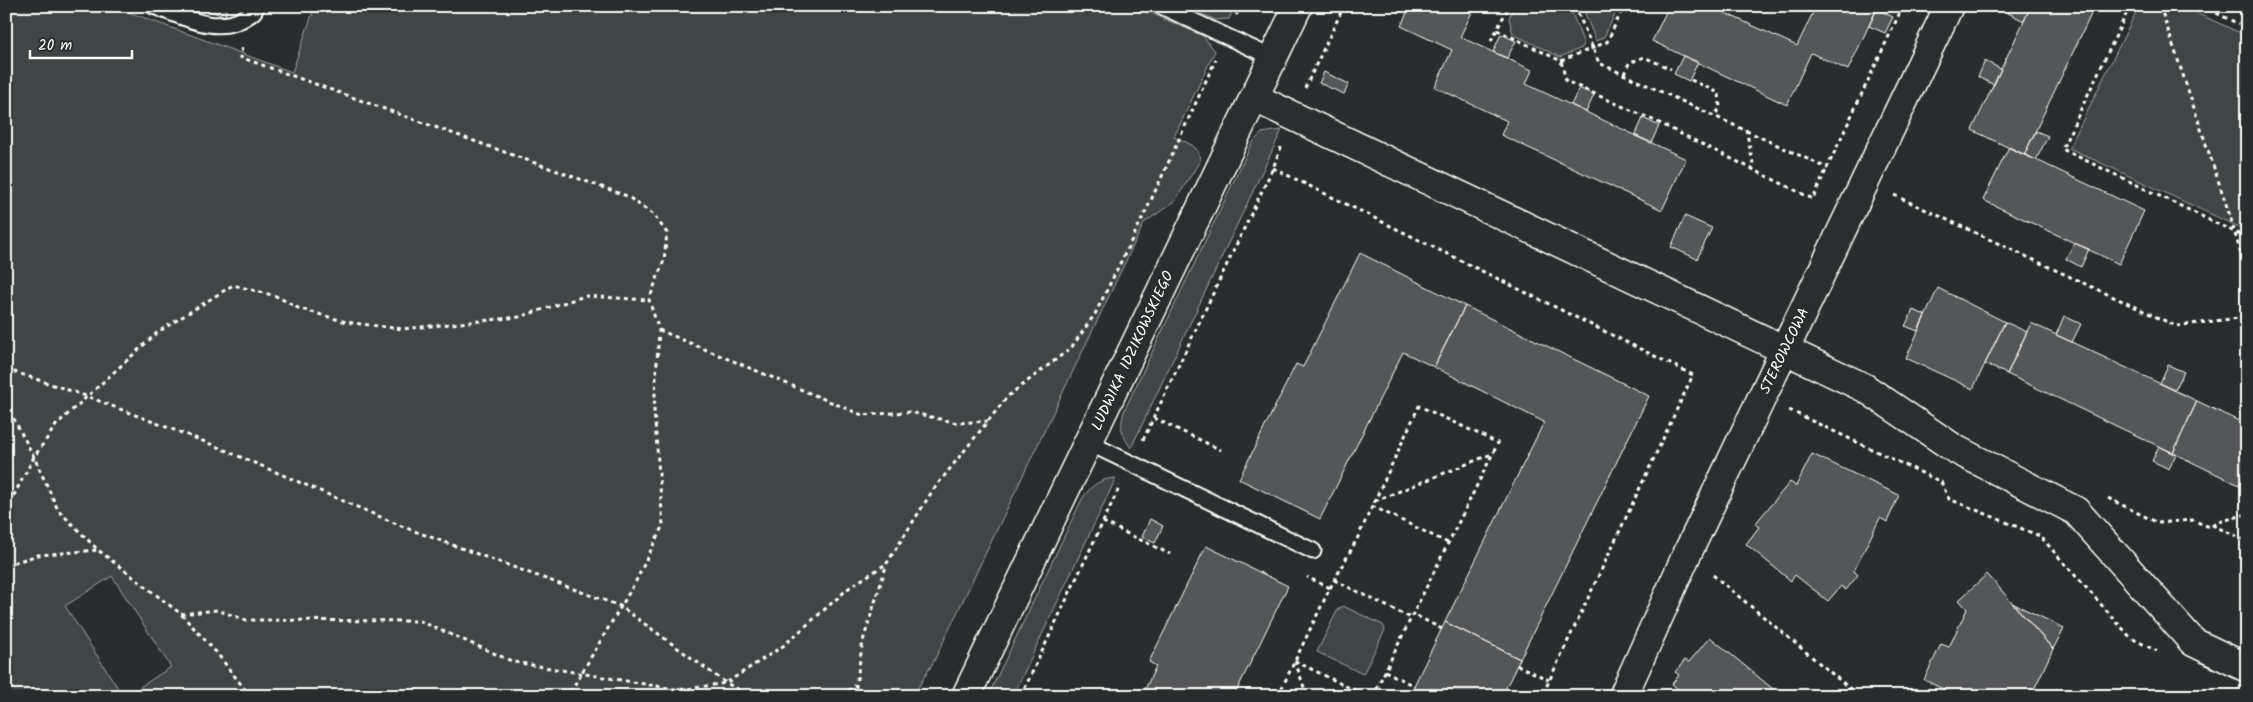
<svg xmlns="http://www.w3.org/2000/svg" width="2253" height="702" viewBox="0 0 2253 702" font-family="Kalam,sans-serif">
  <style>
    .green { fill: #414445; stroke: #a0a2a2 }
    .building { fill: #555758; stroke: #fff }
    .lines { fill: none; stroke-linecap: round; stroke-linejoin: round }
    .lane-casing { stroke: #fff; stroke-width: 19 }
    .street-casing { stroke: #fff; stroke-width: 31 }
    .path { stroke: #fff; stroke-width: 3; stroke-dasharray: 4 4; stroke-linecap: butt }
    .lane { stroke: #2a2d2e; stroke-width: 15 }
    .street { stroke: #2a2d2e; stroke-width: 28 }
    .labels { text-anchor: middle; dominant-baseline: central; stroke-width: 5; stroke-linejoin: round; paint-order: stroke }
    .street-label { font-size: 15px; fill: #fff; stroke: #2a2d2e }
  </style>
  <rect width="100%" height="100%" fill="#2a2d2e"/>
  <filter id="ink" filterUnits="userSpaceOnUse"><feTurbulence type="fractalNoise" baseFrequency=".02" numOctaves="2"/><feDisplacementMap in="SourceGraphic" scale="10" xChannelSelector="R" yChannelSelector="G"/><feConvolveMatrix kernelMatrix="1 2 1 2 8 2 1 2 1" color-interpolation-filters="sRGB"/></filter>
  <g filter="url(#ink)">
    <!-- green -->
    <path class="green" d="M6,6H112L292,72L315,6H1135L1203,36L1215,51L1174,137C1187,143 1200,145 1200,161L1175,201L1144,223L934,661L913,696H126L171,667L112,576L65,606L123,696H6Z
      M1188,6H1235L1229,19L1215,20Z
      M1514,6H1563L1571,10L1584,44L1582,48L1560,57L1513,34L1509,18Z
      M1582,6H1619L1604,37L1596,41Z
      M2139,6H2181L2247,36V231L2069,148Z
      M1282,130L1131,448C1121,434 1119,426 1125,409L1252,143L1262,133Z
      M1116,478L1013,696H988L1082,499C1091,485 1100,479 1116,478Z
      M1343,606L1383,625L1385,630L1363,674L1317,652L1338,609Z"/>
    <!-- building -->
    <path class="building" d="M194,6H227L225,16Z
      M1410,6H1475L1460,37L1532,70L1526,84L1686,159L1662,210L1501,135L1507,121L1435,87L1452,50L1401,26Z
      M1669,6H1710L1797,46L1816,6H1878L1848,70L1811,53L1787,105L1652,41Z
      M2011,6H2031L2024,21L2008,13Z
      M2031,6H2095L2024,155L1972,130Z
      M1877,9L1893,17L1885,33L1869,26Z
      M1501,34L1516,41L1507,58L1493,52Z
      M1683,56L1698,62L1689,81L1674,74Z
      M1985,61L2001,69L1994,85L1978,77Z
      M1324,72L1349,84L1344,94L1319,83Z
      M1579,88L1594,95L1586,112L1571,105Z
      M1643,118L1659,126L1651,143L1635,136Z
      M2036,131L2048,136L2036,160L2024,155Z
      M2009,147L2144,211L2119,264L1983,200Z
      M1685,216L1712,228L1697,259L1671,247Z
      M2074,243L2089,249L2081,267L2066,259Z
      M1360,253L1465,306L1434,367L1403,352L1320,519L1239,479L1296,364L1303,367Z
      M1938,288L2005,322L1973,389L1906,358Z
      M1465,306L1649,396L1520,659L1445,622L1544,422L1434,367Z
      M1913,310L1925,315L1918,331L1905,326Z
      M2064,316L2081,324L2072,342L2056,335Z
      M2005,322L2027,332L2007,374L1985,364Z
      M2031,323L2197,401L2173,453L2007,374Z
      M2168,365L2184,372L2175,390L2160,383Z
      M2197,401L2247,425V469L2239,485L2173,453Z
      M2159,446L2176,454L2169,469L2152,461Z
      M1812,454L1899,495L1887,522L1880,518L1854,571L1858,575L1846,590L1841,586L1828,601L1795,575L1791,581L1746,544L1759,527L1755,524L1790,482L1796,486Z
      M1150,519L1163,526L1155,543L1142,537Z
      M1206,546L1288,586L1234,696H1142L1156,666L1149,662Z
      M1987,574L2053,649L2031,696H1958L1924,680L1941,644L1949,647L1967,609L1959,600Z
      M2012,603L2064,628L2053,649Z
      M1445,622L1520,659L1502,696H1409Z
      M1710,637L1773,689L1767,695L1769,696H1686L1672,684L1679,675L1675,672L1685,660L1689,662Z"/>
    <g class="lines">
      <!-- lane casing -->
      <g class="lane-casing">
        <path id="lane" d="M153,6C183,16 217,36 246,17C251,14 255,12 256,6
          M1161,6L1273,58
          M1089,443L1313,551"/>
      </g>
      <!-- street casing -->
      <g class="street-casing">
        <path id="street" d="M1255,98L1865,388L1955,449L2076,511L2193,642L2247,668
          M966,696L1298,6
          M1623,696L1687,554L1949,6"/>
      </g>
      <!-- path -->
      <path class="path" d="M1575,6L1599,63L1827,168L1903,6
        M2130,6L2062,149L2247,238
        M2160,6L2230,216L2247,275
        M2202,6L2247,28
        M1236,15L1241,6
        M1497,30L1561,61L1566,81L1653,120L1813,199L1827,168
        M1491,41L1509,6
        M242,48L240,57L627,196L654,215L667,233L664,260L649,300L659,330L654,410L663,525L636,581L568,696
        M1561,61L1607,42L1624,6
        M1624,74L1629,63L1644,57L1671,69
        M1691,80L1719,93L1720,108L1715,115
        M1305,88L1344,6
        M1746,129L1754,168
        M1273,168L1693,375L1542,696
        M1894,195L2176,326L2247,317
        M659,330L862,415L910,412L957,423L988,421
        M6,369L86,396L208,443L406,528L620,606L726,683L751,696
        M6,404L34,457L58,510L98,550L181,614L216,652L250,696
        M1789,410L1941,482L1949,499L2040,536L2131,638L2157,651
        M1154,418L1221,450
        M1143,440L1273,168L1282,145
        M2108,498L2158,523L2192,520L2210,527L2215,523L2247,514
        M1375,501L1494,453
        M1372,506L1448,543
        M6,510L34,457L57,424L158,332L233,285L276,296L298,308L346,322L402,329L519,317L585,296L649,300
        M1103,522L1170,554
        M2212,525L2247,541
        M6,565L38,555L98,550
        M1713,575L1859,696
        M1334,580L1411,618
        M1330,588L1358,537L1419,406L1498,443L1413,614
        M181,614L217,610L246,620L420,621L514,662L680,690L726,683L783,646L850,587L886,564
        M1295,661L1366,696
        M1295,661L1307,696
        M1517,665L1549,680
        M1385,671L1414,686
        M841,696L855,685
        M856,696V685L863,641L887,563L933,490L1008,396L1071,348L1095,314L1146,211L1216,59
        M1021,696L1120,486
        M1278,696L1330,588L1307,577
        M1373,696L1413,614L1442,629"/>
      <!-- lane -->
      <use href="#lane" class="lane"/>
      <!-- street -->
      <use href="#street" class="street"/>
    </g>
  </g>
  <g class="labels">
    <!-- street labels -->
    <g class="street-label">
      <text transform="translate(1133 351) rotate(-65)">LUDWIKA IDZIKOWSKIEGO</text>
      <text transform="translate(1785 351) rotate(-64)">STEROWCOWA</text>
    </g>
  </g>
  <!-- margin -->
  <rect width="2253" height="702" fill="none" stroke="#2a2d2e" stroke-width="25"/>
  <rect x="12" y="12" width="2228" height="677" fill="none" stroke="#fff" stroke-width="2" filter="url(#ink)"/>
  <!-- scale -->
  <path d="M30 50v8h102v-8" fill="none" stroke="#ffffff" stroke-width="2.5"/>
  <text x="38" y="50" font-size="15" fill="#ffffff" stroke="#2a2d2e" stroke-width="4" paint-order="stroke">20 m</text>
</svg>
